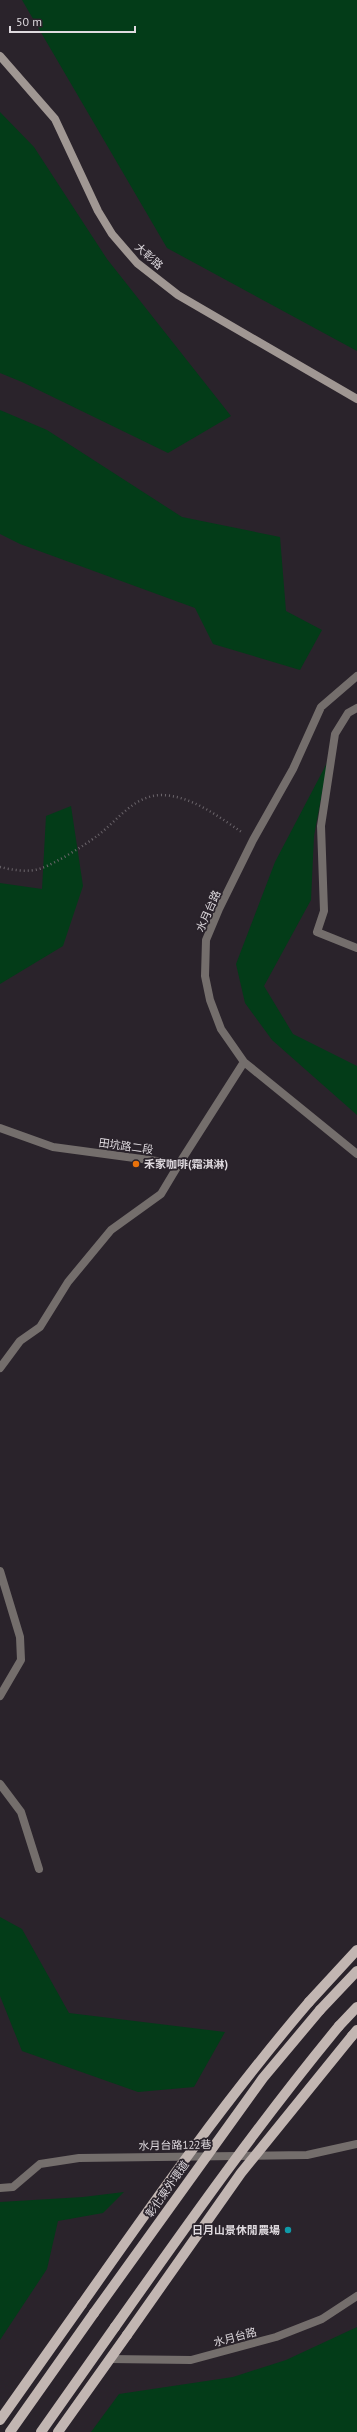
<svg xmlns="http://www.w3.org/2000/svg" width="357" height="2432" viewBox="0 0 357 2432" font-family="'PT Sans','Noto Sans TC',sans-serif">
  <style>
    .green { fill: #033c18 }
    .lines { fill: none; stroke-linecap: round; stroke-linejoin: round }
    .path { stroke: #6c666c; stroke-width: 2.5; stroke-dasharray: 1 3; stroke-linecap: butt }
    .lane { stroke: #746e6c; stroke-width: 8 }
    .street { stroke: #746e6c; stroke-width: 8 }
    .secondary { stroke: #a09793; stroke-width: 8 }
    .primary { stroke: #c2b6b2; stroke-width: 10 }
    .primary-bridge { stroke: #c2b6b2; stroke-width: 10 }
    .food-dot { fill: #e8710a; stroke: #2a232b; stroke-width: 1.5 }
    .culture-dot { fill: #0f9aa8; stroke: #2a232b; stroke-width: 1.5 }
    .labels { text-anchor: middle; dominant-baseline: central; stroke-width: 3.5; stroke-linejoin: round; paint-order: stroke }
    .street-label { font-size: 11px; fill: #dfdadf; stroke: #2a232b }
    .poi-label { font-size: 11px; font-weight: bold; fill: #dfdadf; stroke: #2a232b; text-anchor: start }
  </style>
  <rect width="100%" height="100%" fill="#2a232b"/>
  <!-- green -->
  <path class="green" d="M22,0H357V351L167,248Z
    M0,112L34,147L107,259L231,416L168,453L22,382L0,373Z
    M0,410L47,430L182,517L280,537L286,611L322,630L300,670L213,644L195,608L20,544L0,534Z
    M328,761L314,836L311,900L264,986L293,1034L357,1066V1115L272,1040L245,1003L236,964L275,862Z
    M71,806L83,886L63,946L0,984V883L42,889L46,816Z
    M0,1917L22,1929L69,2013L225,2032L194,2087L138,2092L22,2051L0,1996Z
    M124,2192L103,2213L58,2221L47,2269L0,2340V2202L83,2197Z
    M357,2327V2432H91L119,2394L233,2377L286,2360Z"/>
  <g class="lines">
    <!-- path -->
    <path class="path" d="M0,867C12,870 30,873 42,868C56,863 85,845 97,836C117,821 134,795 162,795C192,796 219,817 243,833"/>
    <!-- lane -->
    <path class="lane" d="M357,708L348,713L335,734L321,826L324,911L317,932L357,948
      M0,2188L13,2187L40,2164L79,2158L307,2155L357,2144"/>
    <!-- street -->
    <path class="street" d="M357,676L321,707L293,769L253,840L219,909L206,940L205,976L210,1000L221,1029L244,1062L357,1154
      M0,1128L53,1147L179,1164L244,1062
      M0,1368L20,1341L40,1327L68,1282L111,1230L161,1194L179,1164
      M0,1571L20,1637L21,1660L0,1696
      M0,1784L21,1812L39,1869
      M110,2359L191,2360L276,2337L322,2319L357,2296"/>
    <!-- secondary -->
    <path class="secondary" d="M0,56L55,119L98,211L112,234L137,263L178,295L357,399"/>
    <!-- primary -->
    <path class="primary" d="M309,2002L357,1950
      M320,2010L357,1971
      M339,2026L357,2007
      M352,2036L357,2030
      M0,2420L82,2304
      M10,2432L94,2313
      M41,2432L115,2327
      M58,2432L127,2335"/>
    <!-- primary-bridge -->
    <path class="primary-bridge" d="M82,2304C155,2200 226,2099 309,2002
      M94,2313L263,2078L320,2010
      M115,2327C187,2225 259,2123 339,2026
      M127,2335L241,2173L352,2036"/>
  </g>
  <!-- markers -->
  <circle class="food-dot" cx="136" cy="1164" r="4"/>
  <circle class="culture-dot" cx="288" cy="2230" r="4"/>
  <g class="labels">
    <!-- street labels -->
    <g class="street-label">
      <text transform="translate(149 256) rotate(42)">大彰路</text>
      <text transform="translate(208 911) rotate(-66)">水月台路</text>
      <text transform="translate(126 1146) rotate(8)">田坑路二段</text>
      <text transform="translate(175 2145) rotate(-1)">水月台路122巷</text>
      <text transform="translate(167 2189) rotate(-55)">彰化東外環道</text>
      <text transform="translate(235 2337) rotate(-15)">水月台路</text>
    </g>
    <!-- poi labels -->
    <g class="poi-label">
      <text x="144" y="1164">禾家咖啡(霜淇淋)</text>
      <text x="280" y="2230" text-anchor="end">日月山景休閒農場</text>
    </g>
  </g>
  <!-- scale -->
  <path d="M10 26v6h125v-6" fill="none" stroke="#dfdadf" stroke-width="2"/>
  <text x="16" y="26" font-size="12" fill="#dfdadf" stroke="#2a232b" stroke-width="3" paint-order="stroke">50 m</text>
</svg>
